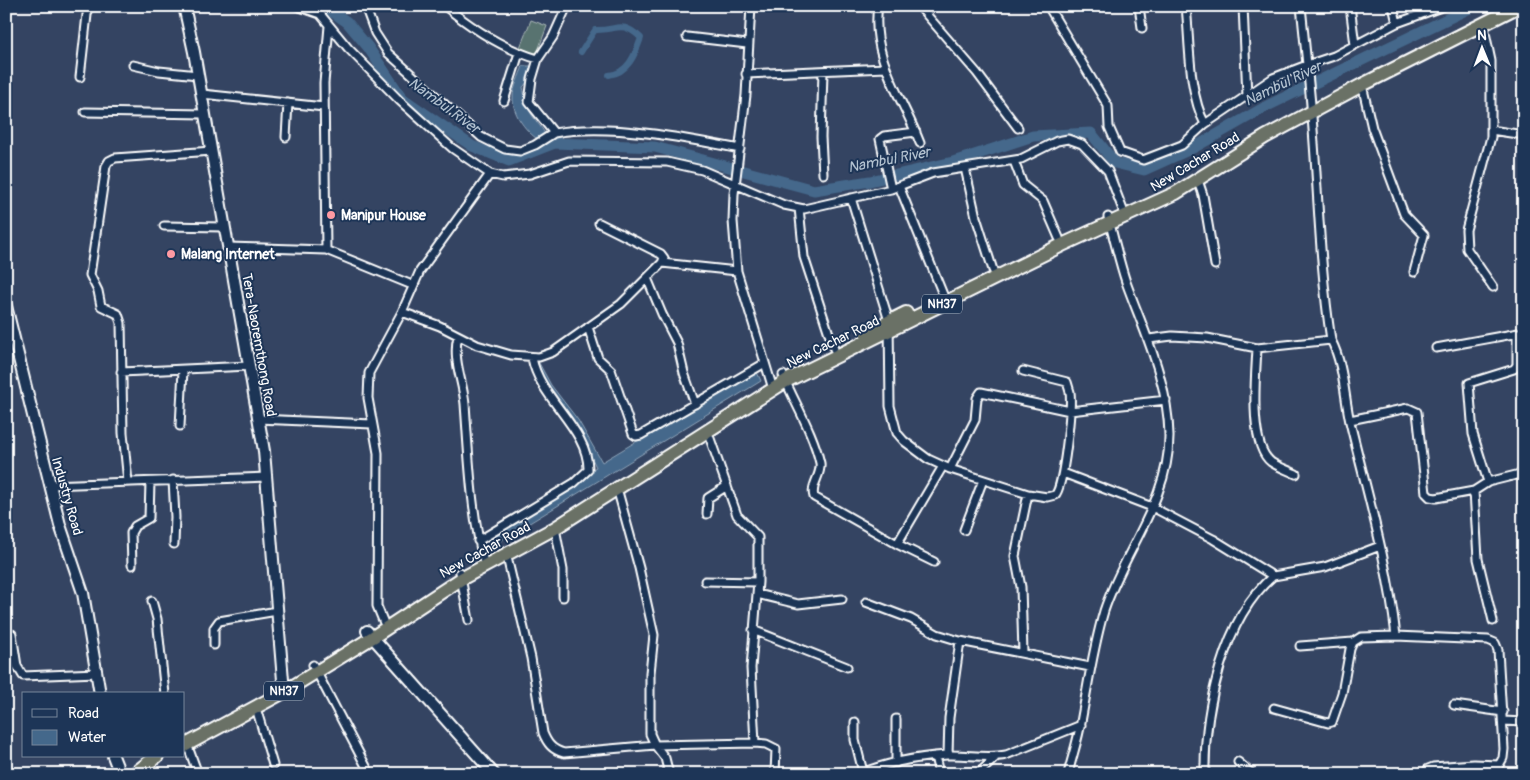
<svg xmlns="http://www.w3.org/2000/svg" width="1530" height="780" viewBox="0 0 1530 780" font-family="Pangolin,sans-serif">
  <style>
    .green { fill: #587370; stroke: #acb9b8 }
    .water { fill: #44688b; stroke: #8fa4b9 }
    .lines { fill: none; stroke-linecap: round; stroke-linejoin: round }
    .canal { stroke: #44688b; stroke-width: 6 }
    .river { stroke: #44688b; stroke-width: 11 }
    .street-casing { stroke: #fff; stroke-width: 11 }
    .secondary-casing { stroke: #fff; stroke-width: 14 }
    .highway-casing { stroke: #fff; stroke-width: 16 }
    .street { stroke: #1d3557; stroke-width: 7 }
    .secondary { stroke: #1d3557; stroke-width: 10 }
    .highway { stroke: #6a7166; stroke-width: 12 }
    .poi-dot { fill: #ff9aa2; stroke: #1d3557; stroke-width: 2 }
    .labels { text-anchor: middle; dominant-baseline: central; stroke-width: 4; stroke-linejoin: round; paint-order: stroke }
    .shield { fill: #1d3557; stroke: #bbc2cd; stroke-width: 1 }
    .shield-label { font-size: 12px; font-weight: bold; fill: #fff }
    .street-label { font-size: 14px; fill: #fff; stroke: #1d3557 }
    .poi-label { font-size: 14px; font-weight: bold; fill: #fff; stroke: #1d3557; text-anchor: start }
    .water-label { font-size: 15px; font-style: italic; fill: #b4c3d1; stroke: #1d3557 }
  </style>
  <rect width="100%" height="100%" fill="#344462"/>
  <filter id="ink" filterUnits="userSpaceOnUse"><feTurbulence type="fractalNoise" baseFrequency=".02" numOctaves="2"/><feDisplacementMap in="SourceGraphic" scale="10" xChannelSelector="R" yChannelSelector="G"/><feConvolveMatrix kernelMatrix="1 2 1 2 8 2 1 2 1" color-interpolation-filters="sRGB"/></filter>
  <g filter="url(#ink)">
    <!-- green -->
    <path class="green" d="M531,20L547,26L536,56L519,50Z"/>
    <!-- water -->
    <path class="water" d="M523,66H533L530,79L523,87C525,96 526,107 532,115C537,123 542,127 546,136L536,138C525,130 512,113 513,97C513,88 520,75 523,66Z
      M539,363L551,385L578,420L602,462L756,370L761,381L492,546L488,537L596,467L574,420L540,373L537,364Z"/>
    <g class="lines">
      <!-- canal -->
      <path class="canal" d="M581,52L595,30C617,31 621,19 641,38C635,55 628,73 609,75"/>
      <!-- river -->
      <path class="river" d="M324,6L347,22L368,47L402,98L472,146L509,161L555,143L655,147L814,190L870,181L953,162L1033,136L1091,133L1115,163L1144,170L1195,147L1267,106L1474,6"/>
      <!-- street casing -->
      <g class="street-casing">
        <path id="street" d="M297,6L320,14L348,48L400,101L452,148L490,174L503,177L530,174L569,161L667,162L702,170L784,205L804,209L891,189L933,173L1021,159L1057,141L1068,139L1082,144L1108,171L1123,210
          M365,6L375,33L388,53L481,137L505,149L520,151L535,145L554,133
          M445,6C473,29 503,49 538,59L553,37L567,6
          M751,6L746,95L734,194L733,221L737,271L773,389
          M878,6C870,57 903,98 920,143
          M919,6L977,73L1018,128
          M1048,6L1108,106L1109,127L1120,152L1143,160L1182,145L1205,124L1273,78L1307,65L1301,6
          M1139,6L1142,28
          M1186,6C1190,43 1188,92 1205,124
          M1243,6L1247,96
          M1350,6L1355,45
          M1393,6L1397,23L1334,56L1307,65C1318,156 1317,249 1331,340C1344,365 1344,395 1350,422C1367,493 1388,563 1396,636
          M1397,23L1444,6
          M1483,23L1491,61V137L1466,230L1467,249L1493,287
          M687,37L747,44
          M538,59L532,79L529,102L554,133C609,123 685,138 740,149
          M133,65L159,71L198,75
          M823,72L821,137L823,174
          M746,74L886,68
          M80,77L88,6
          M1362,85L1372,128L1404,214L1424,235L1414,272
          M202,94L324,107
          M504,101L519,53
          M85,112L205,114
          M1491,130L1524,135
          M286,137L288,103
          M1014,161L1023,185L1043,201L1059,238
          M965,168L976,217L993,270
          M1198,180L1203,195L1215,265
          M899,186L946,302
          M891,189L880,139L884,136L916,132
          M851,198L889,321L890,406L897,433L904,441L928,459L950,469L1028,494L1047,497L1055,495C1064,487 1072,407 1070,392L1067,382L1023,371
          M799,208L804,257L834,349
          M599,223L661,254L664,258L662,263
          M164,226L224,227
          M228,247L326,250L412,285
          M326,250L324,83L329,26
          M647,278L662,314L677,343L684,373L695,404
          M402,312L440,326L477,345L511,355L539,357L553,352L621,304L662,263L737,271
          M588,327L598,358L611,370L633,434L636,436L641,435L765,363
          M458,336C452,360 463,381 465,404C469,459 471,514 485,567
          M1149,339L1172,336L1207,338L1257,348L1331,340
          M1257,348C1256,374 1248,444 1271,462C1278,467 1288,470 1296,474
          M1436,348L1524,332
          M121,372L249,366
          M783,375C795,404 813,432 820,463C822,475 810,485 814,497L897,544
          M258,419L372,424
          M1350,420L1408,408L1417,412L1426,493L1430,497L1436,498L1474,491
          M180,426L183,370
          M950,469L975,420L977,398L981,392L1070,411L1166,400
          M1063,473L1152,507L1213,539L1273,576
          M173,480L175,517L174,544
          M128,482L123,433L121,323L118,314L101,306L98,291L90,275L106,166L109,161L115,158L212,151
          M1488,482L1524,473
          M49,485L267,477
          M617,488L639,568L654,635L650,673V734L655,745L665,758L669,774
          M707,514L708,498L727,486
          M555,528L563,570V597
          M964,530L983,480
          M478,541L574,483L588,470C589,429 540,400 532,358
          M506,553L531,658L543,733C547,743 552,750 564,753L655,745L755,743L751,668L758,582V537L737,515L707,430
          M934,562L897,544L943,466
          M132,565L131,533L135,526L149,518L150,482
          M460,572L469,620
          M705,581L758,582
          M757,594L798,604L842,599
          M152,601L157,619L165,694
          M866,602L911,619L937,634L960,641L1090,667
          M1493,621L1478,559L1474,491L1488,482L1473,434L1469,383L1514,369L1517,365V334
          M386,628L377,606L378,453L368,398L369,373L402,312L420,271L490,174
          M753,630L847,667
          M12,634L17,666L23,676L97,673
          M214,645V628L219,621L277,611
          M1300,646L1353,642
          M1023,653L1021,587L1015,556L1028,494
          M313,665L370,774
          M1454,705L1503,712
          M256,708L273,765
          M1274,708L1328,723L1332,722L1342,693L1350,649L1353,642L1361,637L1396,636L1488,640L1495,643L1498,650L1504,749L1503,758L1494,774
          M1503,721L1524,722
          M855,722V740L863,772
          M755,743L766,744L776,749L775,774
          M187,744L198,774
          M948,755L949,718L960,641
          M935,756L939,774
          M1238,762L1252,774
          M896,763V719
          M859,774C886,763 918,757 947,755C967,754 987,759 1006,755L1081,725
          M978,774L996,757
          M1068,774C1072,757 1078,740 1081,722C1088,685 1093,648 1104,611C1123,552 1170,499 1169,435C1168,380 1144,332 1126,282C1119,261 1114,238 1108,217
          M1205,774C1204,710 1223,619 1273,576L1325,567L1380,546
          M1426,774L1428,769L1433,767L1474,764L1499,765"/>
      </g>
      <!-- secondary casing -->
      <g class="secondary-casing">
        <path id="secondary" d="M184,6L194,52L264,451L284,692
          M6,306L60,525L83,593L100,694
          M367,631L494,774
          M113,756L120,774"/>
      </g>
      <!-- highway casing -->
      <g class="highway-casing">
        <path id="highway" d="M866,333L906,313
          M184,746L282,693L373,637L461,579L555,528L786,381L1062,245L1176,193L1265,137L1362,85L1519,6
          M134,774L157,756"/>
      </g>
      <!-- street -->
      <use href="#street" class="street"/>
      <!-- secondary -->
      <use href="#secondary" class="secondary"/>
      <!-- highway -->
      <use href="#highway" class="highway"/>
    </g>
  </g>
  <!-- markers -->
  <g class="poi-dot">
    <circle cx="331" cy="215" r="5"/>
    <circle cx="171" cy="254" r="5"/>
  </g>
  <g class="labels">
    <!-- shield labels -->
    <g class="shield">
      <rect x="922" y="294.5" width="40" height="19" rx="4"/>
      <rect x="264" y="681.5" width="40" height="19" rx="4"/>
    </g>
    <g class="shield-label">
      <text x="942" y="304">NH37</text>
      <text x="284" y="691">NH37</text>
    </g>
    <!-- street labels -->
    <g class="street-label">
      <text transform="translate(1195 162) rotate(-31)">New Cachar Road</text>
      <text transform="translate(833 342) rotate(-26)">New Cachar Road</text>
      <text transform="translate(259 345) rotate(80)">Tera-Naoremthong Road</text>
      <text transform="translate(67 496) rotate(74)">Industry Road</text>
      <text transform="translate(485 550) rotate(-29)">New Cachar Road</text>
    </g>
    <!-- poi labels -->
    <g class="poi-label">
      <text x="341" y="215">Manipur House</text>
      <text x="181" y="254">Malang Internet</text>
    </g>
    <!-- water labels -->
    <g class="water-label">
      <text transform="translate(1283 84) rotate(-26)">Nambul River</text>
      <text transform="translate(444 106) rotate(36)">Nambul River</text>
      <text transform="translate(889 160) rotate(-11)">Nambul River</text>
    </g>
  </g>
  <!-- margin -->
  <rect width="1530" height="780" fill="none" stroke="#1d3557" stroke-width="25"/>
  <rect x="12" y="12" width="1505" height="755" fill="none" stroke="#fff" stroke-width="2" filter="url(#ink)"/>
  <!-- legend -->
  <rect x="22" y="692" width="162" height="65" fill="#1d3557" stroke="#77869a"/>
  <rect x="32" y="709" width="25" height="8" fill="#1d3557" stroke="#77869a"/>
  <text x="68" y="718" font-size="15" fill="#ffffff">Road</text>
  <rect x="32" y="730" width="25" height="15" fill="#44688b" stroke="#77869a"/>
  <text x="68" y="742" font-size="15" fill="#ffffff">Water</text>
  <!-- north arrow -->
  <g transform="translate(1482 48) rotate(359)" stroke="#1d3557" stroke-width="4" paint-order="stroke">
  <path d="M0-4L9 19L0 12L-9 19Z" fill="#ffffff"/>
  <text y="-8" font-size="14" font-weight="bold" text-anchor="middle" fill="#ffffff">N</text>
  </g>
</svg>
